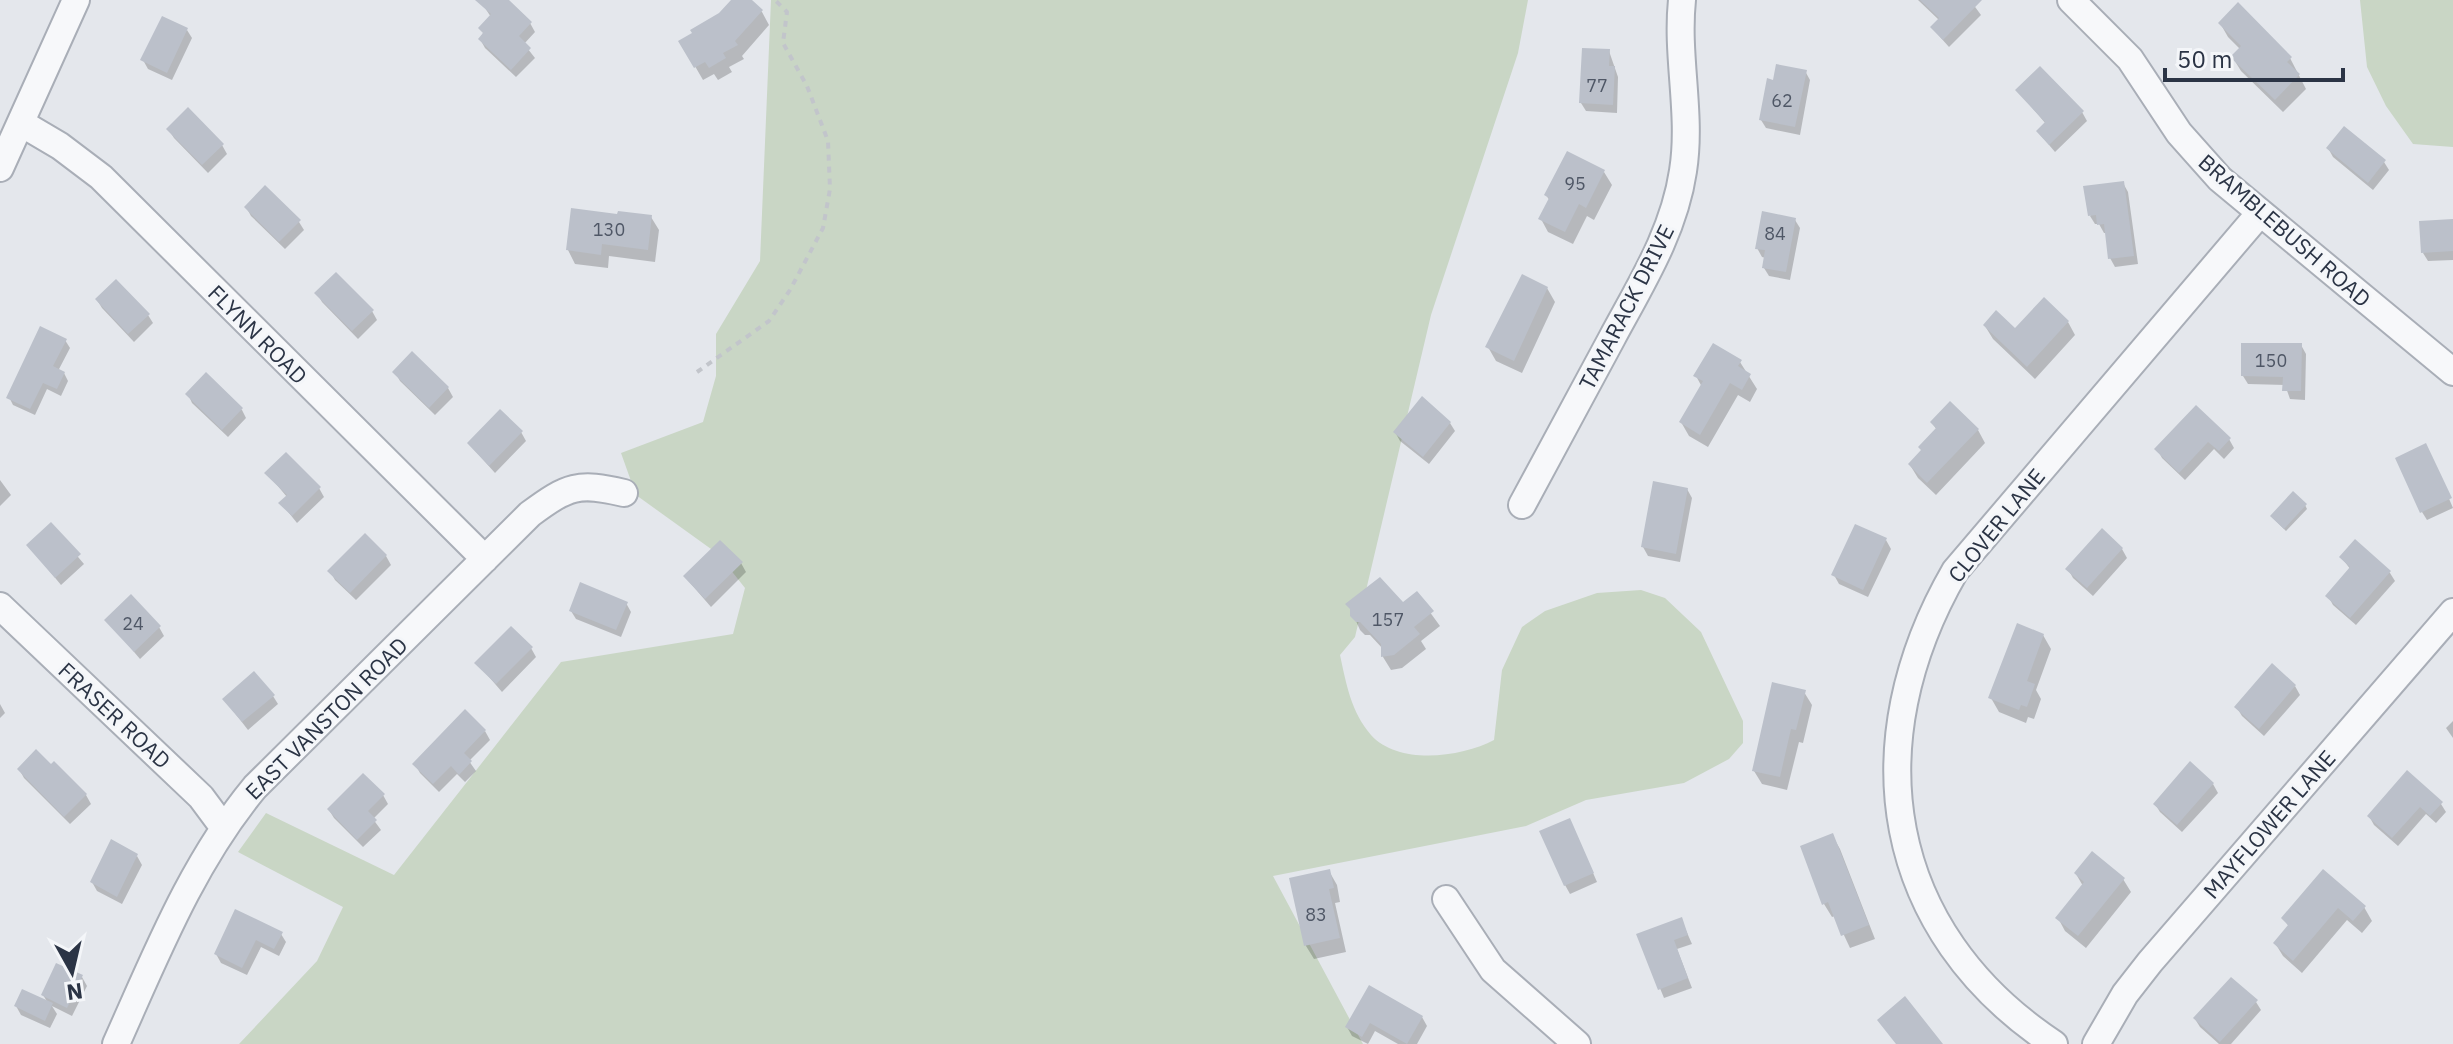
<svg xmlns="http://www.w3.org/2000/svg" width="2453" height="1044" viewBox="0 0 2453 1044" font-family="'IBM Plex Sans',sans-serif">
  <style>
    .green { fill: #c9d6c5 }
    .shadow { fill: #0003 }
    .building { fill: #bbc0ca }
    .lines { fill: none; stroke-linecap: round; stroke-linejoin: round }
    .minor-casing { stroke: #a9aeb7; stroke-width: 30 }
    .path { stroke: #c2c5cb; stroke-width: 4; stroke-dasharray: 6 6; stroke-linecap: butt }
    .minor { stroke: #f7f8fa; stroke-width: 26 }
    .labels { text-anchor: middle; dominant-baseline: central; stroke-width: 6; stroke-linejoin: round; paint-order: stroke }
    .number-label { font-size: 18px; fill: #4f5766 }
    .street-label { font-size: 22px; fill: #2b3445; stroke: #f4f6f9 }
  </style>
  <rect width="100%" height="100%" fill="#e4e7ec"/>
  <!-- green -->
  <path class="green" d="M771,0H1528L1518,53L1431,315L1355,637L1340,655C1346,683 1351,712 1371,735C1399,766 1462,757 1494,740L1502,670L1522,627L1545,611L1597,593L1641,590L1665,598L1701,632L1743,721V743L1729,759L1684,783L1586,800L1526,826L1273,876L1363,1044H239L317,961L343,907L238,852L266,813L394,875L561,662L733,634L745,588L718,554L636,495L621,453L703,422L716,376V334L760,261Z
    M2360,0H2453V147L2413,144L2386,106L2367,67Z"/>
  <!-- shadow -->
  <path class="shadow" d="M488,0H506L530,23L535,32L524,44L535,58L516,77L485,48L480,39L491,17L483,5Z
    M733,0H748L762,12L769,25L742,56L744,59L729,67L732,72L718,80L714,74L703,80L681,42L721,14Z
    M1918,0H1970L1981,15L1949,47L1932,28L1939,20Z
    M2220,23L2290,58L2306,89L2283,112L2241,71L2233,58L2241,50L2228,37Z
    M187,30L192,38L172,80L148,69L143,60Z
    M1609,51L1618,77L1617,113L1586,111L1581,103Z
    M1805,71L1810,80L1800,135L1766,128L1761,120L1775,82Z
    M2017,90L2082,112L2087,121L2055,152L2038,132L2046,124Z
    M169,130L222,145L227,154L208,173L174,138Z
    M2328,148L2384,162L2389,170L2373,190L2333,157Z
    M1604,172L1612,185L1594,220L1587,216L1573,244L1548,232L1541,219L1550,201L1546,195Z
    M2123,183L2128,192L2138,264L2115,267L2110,258L2107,233H2104L2099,224H2095L2090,216Z
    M246,207L299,222L304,230L285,249L251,216Z
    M651,217L659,230L655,262L609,256L608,268L575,264L568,250Z
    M1795,220L1800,228L1790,280L1769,276L1764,268L1766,258L1762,257L1757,248Z
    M2453,221V260L2428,261L2423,253Z
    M1547,288L1555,302L1522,373L1496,361L1488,347Z
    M317,293L372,311L377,320L358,339L322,302Z
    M97,300L148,315L153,323L134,342L102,308Z
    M2068,322L2075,335L2035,379L1993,339L1985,326L2015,331Z
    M65,340L70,348L58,371L64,373L68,381L61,396L47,389L35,415L13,405L9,397Z
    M2301,345L2306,354L2305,400L2290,399L2285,385L2248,384L2243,376Z
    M1740,362L1757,389L1750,402L1738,395L1708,447L1689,436L1681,422L1702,387L1696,376Z
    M395,372L448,388L453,397L435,415L400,381Z
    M206,375L242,410L246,418L228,437L192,403L188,394Z
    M2197,408L2229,439L2234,448L2224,459L2214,449L2185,480L2162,458L2157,449Z
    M1450,423L1455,431L1429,464L1400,441L1395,432Z
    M1932,423L1978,430L1985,443L1936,495L1918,478L1910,465L1937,430Z
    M521,432L526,441L495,473L469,444Z
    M2430,454L2453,508L2427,520L2422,512Z
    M267,473L319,488L324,497L297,523L281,503L287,497Z
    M0,480L11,495L0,506Z
    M1687,489L1692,498L1680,562L1648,556L1643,547Z
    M2305,505L2307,509L2286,531L2272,517Z
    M51,525L84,564L61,585L28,545Z
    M2102,531L2122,549L2127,558L2093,596L2073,578L2068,569Z
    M365,536L386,556L391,565L356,600L335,580L330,571Z
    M1886,540L1891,549L1868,597L1839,584L1834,575Z
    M2355,542L2390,573L2395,581L2356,625L2333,605L2328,596L2351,570L2341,557Z
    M741,563L746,572L711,607L685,577Z
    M1416,593L1440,626L1421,641L1426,649L1402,668L1391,670L1383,657V649L1370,635H1365L1360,630L1352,612L1402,605Z
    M626,603L631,612L621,637L576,619L571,611Z
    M107,620L159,627L164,636L140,659Z
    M2043,635L2051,649L2036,690L2041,699L2034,719L2028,717L2026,723L1999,712L1991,698Z
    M531,648L536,657L502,692L477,663Z
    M2295,686L2300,695L2264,736L2242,716L2237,708Z
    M1804,692L1812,705L1803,743L1799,742L1787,790L1762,784L1754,771Z
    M273,696L278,704L248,730L224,699Z
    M0,704L5,713L0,718Z
    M2453,721V738L2446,728Z
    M485,731L490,740L469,761L476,771L465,782L457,774L439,792L420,773L415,764Z
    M54,764L86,795L91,804L70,824L24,778L19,769L51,766Z
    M2407,773L2441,804L2446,812L2436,823L2426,814L2398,846L2374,825L2369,816Z
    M2213,784L2218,793L2182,832L2160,812L2155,804Z
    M383,795L388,804L373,819L381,830L363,847L334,818L329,810Z
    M1574,829L1597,882L1570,894L1565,885Z
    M1832,835L1840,849L1875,939L1850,948L1835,916L1832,917L1824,904Z
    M137,856L142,865L122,904L97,891L92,882Z
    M1329,871L1337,885L1340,902L1335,903L1346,952L1314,959L1306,946L1291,880Z
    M2324,872L2364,907L2372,921L2362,933L2347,920L2302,973L2283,956L2275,943L2289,927L2284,919Z
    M2076,874L2123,879L2131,892L2086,948L2065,931L2058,918L2083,886Z
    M236,912L281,934L286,942L279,956L261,947L247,975L221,963L216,954Z
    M1681,919L1692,944L1677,949L1692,988L1664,998L1638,935Z
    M82,977L87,986L72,1016L52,1006L57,1014L50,1028L21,1015L16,1006L48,1003L43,995Z
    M1370,988L1422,1017L1427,1026L1417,1044H1398L1375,1031L1368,1044L1352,1036L1347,1027Z
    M2256,1002L2261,1010L2231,1044H2219L2200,1027L2195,1019Z"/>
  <!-- building -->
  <path class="building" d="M475,0H509L532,22L519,36L531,48L511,70L478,39L483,33L478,28L491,14Z
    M731,0H752L763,10L735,41L738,45L723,53L726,58L709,68L705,62L694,68L678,41L692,33L690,30L719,13Z
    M1920,0H1982L1943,40L1930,27L1939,18Z
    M2238,2L2292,57L2287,62L2300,74L2275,100L2230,57L2241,46L2218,23Z
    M162,16L188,28L167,73L140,60Z
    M1582,48L1610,49L1609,66H1615L1613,105L1579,103Z
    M1776,64L1807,70L1795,127L1759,120L1767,78L1773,80Z
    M2040,66L2084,111L2049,145L2036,131L2045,122L2015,90Z
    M188,107L224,144L202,165L166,129Z
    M2344,126L2386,160L2368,183L2326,148Z
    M1567,151L1605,170L1586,208L1579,204L1565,232L1538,219L1549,198L1544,195Z
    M2124,181L2134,256L2108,259L2104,224L2097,225L2096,215L2088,216L2083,186Z
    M265,185L301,220L279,242L244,207Z
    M571,208L617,214L618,211L652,215L648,250L602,244L601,255L566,250Z
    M1762,211L1796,218L1786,272L1762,268L1765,250L1755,249Z
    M2453,219V251L2421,253L2419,221Z
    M336,272L374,310L352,331L314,293Z
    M1522,274L1548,287L1514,361L1485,347Z
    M116,279L150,314L128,334L95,299Z
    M2044,297L2069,321L2027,367L1983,325L1996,310L2015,328Z
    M40,326L67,339L53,366L65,372L57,389L43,383L30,409L6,398Z
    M1713,343L1742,360L1738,366L1751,374L1742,390L1730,383L1700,435L1679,422L1703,381L1693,376Z
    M2241,343H2302L2301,391H2282L2283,377L2241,376Z
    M412,351L449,387L429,408L392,372Z
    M206,372L243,408L222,430L185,394Z
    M1422,396L1451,422L1423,457L1393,432Z
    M1950,401L1979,429L1927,483L1908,464L1921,450L1918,447L1936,428L1930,422Z
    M2196,405L2231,438L2219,451L2208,442L2179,473L2154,449Z
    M500,409L523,431L489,466L467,443Z
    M2426,443L2452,498L2420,513L2395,458Z
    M286,452L321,487L292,516L278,503L287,495L264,473Z
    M1653,481L1688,488L1676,554L1641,547Z
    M2293,491L2307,504L2284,529L2270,516Z
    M51,522L81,554L55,578L26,545Z
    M1855,524L1887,538L1863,590L1831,575Z
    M2102,528L2123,548L2087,588L2065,569Z
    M365,533L387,555L350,593L327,571Z
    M2355,539L2391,571L2350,618L2325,596L2350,567L2339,557Z
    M720,540L743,562L705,599L683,576Z
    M1380,577L1403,602L1417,591L1434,611L1414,627L1420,634L1394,655L1381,657V644L1360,622H1356L1350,616V609L1345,604Z
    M580,582L628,602L616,630L569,611Z
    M131,594L161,626L134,652L104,620Z
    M2017,623L2044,634L2027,681L2035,684L2027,707L2021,705L2019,710L1988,698Z
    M511,626L533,647L496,684L474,663Z
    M2272,663L2296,685L2259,729L2234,707Z
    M254,671L275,695L242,722L222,699Z
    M1772,682L1806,690L1796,730L1791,729L1780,777L1752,771Z
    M465,709L486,730L464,753L472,761L459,775L451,766L433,784L412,764Z
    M36,749L51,764L54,761L87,794L64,817L17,769Z
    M2190,761L2214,783L2177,825L2153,804Z
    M2407,770L2443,802L2430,816L2420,807L2392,838L2367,816Z
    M363,773L385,794L368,811L377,820L357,840L327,809Z
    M1570,818L1594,873L1564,886L1539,831Z
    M1833,833L1869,925L1841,936L1828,902L1822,905L1800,846Z
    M111,839L138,854L117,897L90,882Z
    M2092,851L2125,878L2078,936L2055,918L2084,882L2074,873Z
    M1330,869L1334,888L1329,889L1340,938L1304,946L1289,878Z
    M2323,869L2366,906L2353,921L2338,908L2293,961L2273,943L2288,925L2281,918Z
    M235,909L283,932L274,949L256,940L242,968L214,954Z
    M1682,917L1688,935L1674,940L1688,978L1658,990L1636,934Z
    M56,963L83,975L67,1008L41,995Z
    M2231,977L2258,1000L2220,1042L2193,1018Z
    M1369,985L1423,1016L1407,1044L1370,1023L1362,1037L1345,1027Z
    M22,989L53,1003L45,1021L14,1006Z
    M1905,996L1943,1044H1896L1877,1020Z"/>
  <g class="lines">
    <!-- minor casing -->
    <g class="minor-casing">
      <path id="minor" d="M2071,0L2130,59L2179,133L2220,179L2453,372
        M21,123L60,146L101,177L485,559
        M0,168L76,0
        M1522,505C1552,450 1582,394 1612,338C1641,284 1674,232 1683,171C1692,114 1676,57 1682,0
        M0,606L201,797L224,828
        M1446,899L1493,970L1577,1044
        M116,1044C156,955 192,863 255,787L530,514C568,486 578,482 624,493
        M2054,1044C1883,931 1855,744 1955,571L2260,213
        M2096,1044L2125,994L2150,962L2453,612"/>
    </g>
    <!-- path -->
    <path class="path" d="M697,372L769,321L790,290L823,228L830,189L828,141L807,86L783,43L787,12L775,0"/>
    <!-- minor -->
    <use href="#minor" class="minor"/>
  </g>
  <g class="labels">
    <!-- number labels -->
    <g class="number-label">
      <text x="1597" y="85">77</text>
      <text x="1782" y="100">62</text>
      <text x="1575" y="183">95</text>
      <text x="609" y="229">130</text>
      <text x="1775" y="233">84</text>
      <text x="2271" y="360">150</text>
      <text x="1388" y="619">157</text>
      <text x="133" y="623">24</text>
      <text x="1316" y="914">83</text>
    </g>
    <!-- street labels -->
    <g class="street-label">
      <text transform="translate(2285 230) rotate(41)">BRAMBLEBUSH ROAD</text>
      <text transform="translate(1626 307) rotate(-63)">TAMARACK DRIVE</text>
      <text transform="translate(258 334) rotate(45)">FLYNN ROAD</text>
      <text transform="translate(1996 525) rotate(-51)">CLOVER LANE</text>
      <text transform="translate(115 715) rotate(43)">FRASER ROAD</text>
      <text transform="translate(326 718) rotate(-45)">EAST VANSTON ROAD</text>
      <text transform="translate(2269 824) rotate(-49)">MAYFLOWER LANE</text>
    </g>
  </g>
  <!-- north arrow -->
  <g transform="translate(72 972) rotate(172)" stroke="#f4f6f9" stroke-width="6" paint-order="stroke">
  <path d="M0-6L14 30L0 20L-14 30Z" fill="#2b3445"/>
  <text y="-12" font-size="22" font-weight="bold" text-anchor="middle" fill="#2b3445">N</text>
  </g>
  <!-- scale -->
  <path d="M2165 68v12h178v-12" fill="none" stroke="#2b3445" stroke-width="4"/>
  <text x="2177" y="68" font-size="24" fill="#2b3445" stroke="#f4f6f9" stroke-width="6" paint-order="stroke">50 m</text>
</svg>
